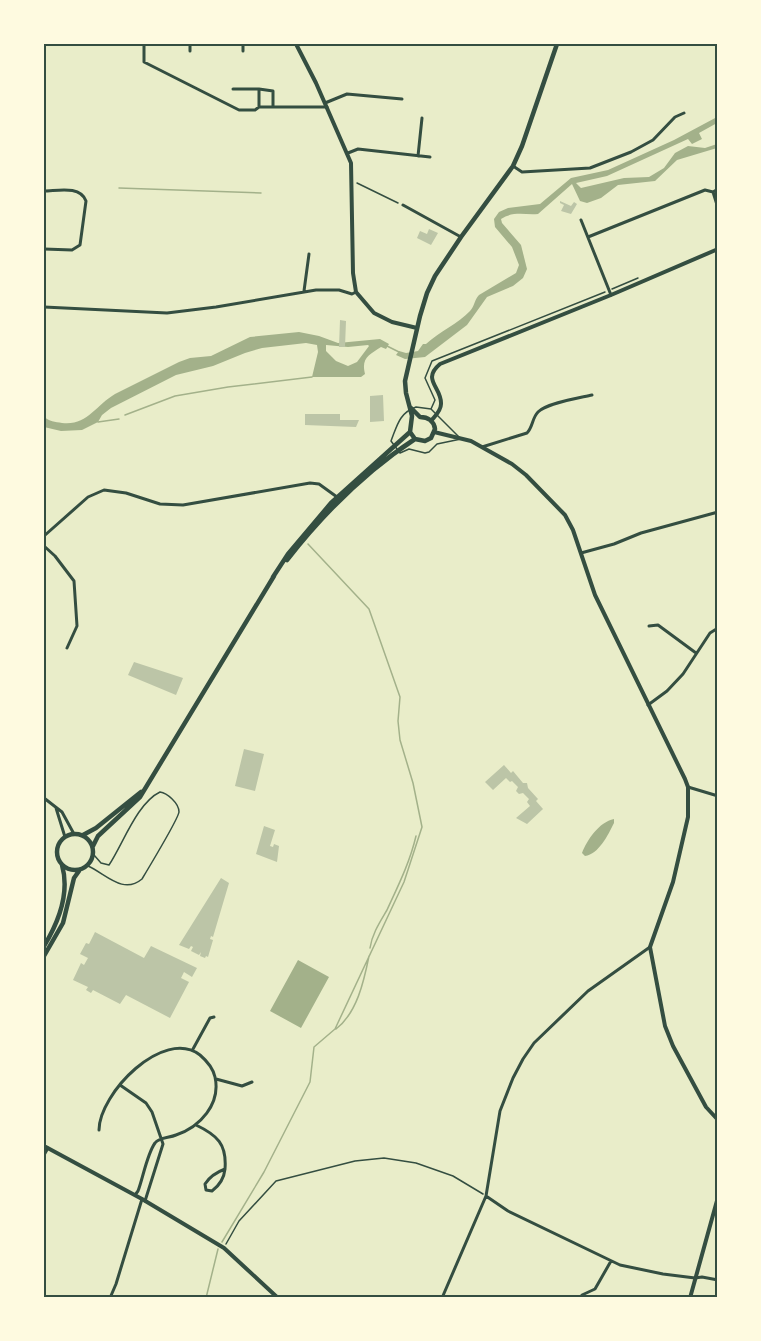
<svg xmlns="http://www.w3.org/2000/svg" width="761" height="1341" viewBox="0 0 761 1341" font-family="'Open Sans',sans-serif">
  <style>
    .water { fill: #a3b18a; fill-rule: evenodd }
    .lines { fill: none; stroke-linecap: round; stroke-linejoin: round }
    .stream { stroke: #a3b18a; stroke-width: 1.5 }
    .building { fill: #bcc5a7 }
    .path { stroke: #344e41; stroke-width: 1.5 }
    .service { stroke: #344e41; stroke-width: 1.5 }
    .minor { stroke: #344e41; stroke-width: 3 }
    .tertiary { stroke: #344e41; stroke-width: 4 }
    .primary { stroke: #344e41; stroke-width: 4.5 }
    .neatline { fill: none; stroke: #344e41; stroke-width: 2 }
  </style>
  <rect width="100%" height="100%" fill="#e9edc9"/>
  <!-- water -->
  <path class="water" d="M717,117V123L699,133L702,139L692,144L688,139L607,176L576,183L581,188L624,178L649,177L664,168L675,153L688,146L705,148L717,144V148L677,160L655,181L618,185L601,198L587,203L580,201L572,184L538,214C524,215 513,211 501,219L502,223L521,245L527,269L523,278L513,286L487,297L467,325L425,357L405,359L396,355L399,351L406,353L418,351L423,344H426C440,331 458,324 470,311C475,306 474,300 479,295L516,273L519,265L512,247L495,227L494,219L499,212L508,208L540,204L571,178L608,170L674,140Z
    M299,332L319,336L338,343L380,339L389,344L386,349L381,347C369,355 361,358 365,374L361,377H312L318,352L317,345L306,343L262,348L245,353L213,366L176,375L111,408L102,415L98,422L82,430L61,431L44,427V417C49,421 55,422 62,423C87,426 95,406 115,394L179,362L190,358L211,356L250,337ZM326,345L348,347L368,345L369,346L357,362L348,366L336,361L326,351Z
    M614,819V823C608,835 599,854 585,856L582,853C587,840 599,822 614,819Z
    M298,960L329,977L301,1028L270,1011Z"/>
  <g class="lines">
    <!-- stream -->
    <path class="stream" d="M119,188L261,193
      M387,346L399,352
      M125,415L175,396L228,387L312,377
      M98,422L119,419
      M370,948C372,934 380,922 387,910C398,886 410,862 416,836
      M336,1029C357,1013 364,981 369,956
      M222,1242L264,1172L310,1082L314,1047L335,1029L404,882L422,827L413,783L400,740L398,721L400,697L369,609L308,544
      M206,1298L218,1249"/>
  </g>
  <!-- building -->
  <path class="building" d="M560,201L571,206L574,202L577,204L571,214L561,211L564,205L560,203Z
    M429,229L438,233L431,245L417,238L420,231L427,234Z
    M340,320L346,321L345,347H339Z
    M383,395L384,421L370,422V396Z
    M305,414H340V420H359L356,427L305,425Z
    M134,662L183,678L176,695L128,675Z
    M244,749L264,754L255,791L235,786Z
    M504,765L511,773L513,771L523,783H527L528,788L538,799L536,801L543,809L527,824L516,818L530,806L527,802L529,799L523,793L519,794L516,791L518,787L512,781L510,782L506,778L493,790L485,782Z
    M264,826L275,830L270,846L273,847L274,844L279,846L277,862L256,854Z
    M221,878L229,883L213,937L211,936L210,939L213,940L208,957L206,956L205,958L200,956L201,952L199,955L191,951L193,947L191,946L189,949L179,945Z
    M95,932L144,958L151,946L197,968L192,977L184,972L181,978L189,982L170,1018L126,995L120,1004L93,990L91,993L86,990L88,987L73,980L81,963L84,965L88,958L80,954L86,943L89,944Z"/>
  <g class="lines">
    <!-- path -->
    <path class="path" d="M357,183L398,203
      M612,289L638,278
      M416,407L431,409L461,439L437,444L429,452L425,453L409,449L400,453L391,441C397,426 399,413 416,407Z
      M431,409L435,400L425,378L432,361L605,292
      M226,1244L239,1221L276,1181L355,1161L384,1158L416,1163L453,1176L483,1194"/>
    <!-- service -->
    <path class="service" d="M88,866C106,874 123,895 142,879C148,869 178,819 179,812C179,803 167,793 160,792C137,803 123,844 109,865L101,863L94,855"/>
    <!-- minor -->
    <path class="minor" d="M144,44V62L239,110H255L259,107H327
      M190,44V51
      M243,44V51
      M476,44H485
      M233,89H259
      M325,103L347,94L402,99
      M259,107V89L273,91V107
      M348,153L358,149L430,157
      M418,156L422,118
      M513,166L522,172L590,168L631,152L653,140L675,117L684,113
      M718,189L713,192L718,208
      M44,191C57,191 80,185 86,201L80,245L72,250L44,249
      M403,205L461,237
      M581,220L611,295
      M588,237L705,190L713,192
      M304,291L309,254
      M44,307L167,313L216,307L316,290H339L352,294L356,292
      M482,447L527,433C533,427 532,418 538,412C547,403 579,398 592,395
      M44,536L88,497L104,490L126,493L160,504L183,505L310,483L319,484L337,497
      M44,546L55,556L74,581L77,626L67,648
      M581,553L614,544L641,533L718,512
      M649,626L658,625L696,653
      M648,705L667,691L683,674L710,633L718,628
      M688,787L718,796
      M44,798L62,812L74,834
      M56,808L65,837
      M193,1049L210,1018L214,1017
      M216,1079L242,1086L252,1082
      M120,1085L146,1103L152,1112L163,1144L145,1201
      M196,1125C217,1135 227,1144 225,1169C217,1172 210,1176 205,1184L206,1190L212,1191C220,1185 224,1179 225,1169
      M99,1130C99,1094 163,1027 200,1055C207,1061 213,1068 215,1077C221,1104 200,1127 176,1135C169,1138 159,1137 155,1143C147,1154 143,1178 138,1191L135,1195
      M44,1155L48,1148
      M486,1196L508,1211L620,1265L663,1274L695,1278L702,1277L718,1280
      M582,1295L595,1289L611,1261
      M110,1298L116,1284L142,1199
      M442,1298L486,1196L500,1111L513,1078L523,1059L534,1043L588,991L650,947"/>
    <!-- tertiary -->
    <path class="tertiary" d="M296,44L316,83L351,163L353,273L356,292L374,313L392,322L417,328
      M431,421C435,416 441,411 441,404C442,387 421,380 440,364L611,295L718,249
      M434,432L471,441L512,464L526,475L565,515L573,530L595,595L685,779L688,787V817L673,882L650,947L665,1026L673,1046L706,1107L718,1120
      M44,1146L142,1199L224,1248L278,1298
      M690,1298L718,1197"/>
    <!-- primary -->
    <path class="primary" d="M410,432L415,439L425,441L431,438L435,429C434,421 428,417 420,417L411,408
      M287,560C323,514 366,471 415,439
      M273,577L288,554L331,503L410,432L412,416L406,393L405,381L420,316L427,293L435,276L461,237L513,166L522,146L557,44
      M57 852a18 18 0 1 1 36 0a18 18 0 1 1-36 0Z
      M83,835L96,828L141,792
      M93,846L98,836L140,797L274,576
      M44,946C58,923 70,893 62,865
      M44,956L63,923L74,878L79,871"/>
  </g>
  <!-- border -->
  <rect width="761" height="1341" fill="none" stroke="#fefae0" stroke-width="90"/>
  <rect x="45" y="45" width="671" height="1251" class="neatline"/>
</svg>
